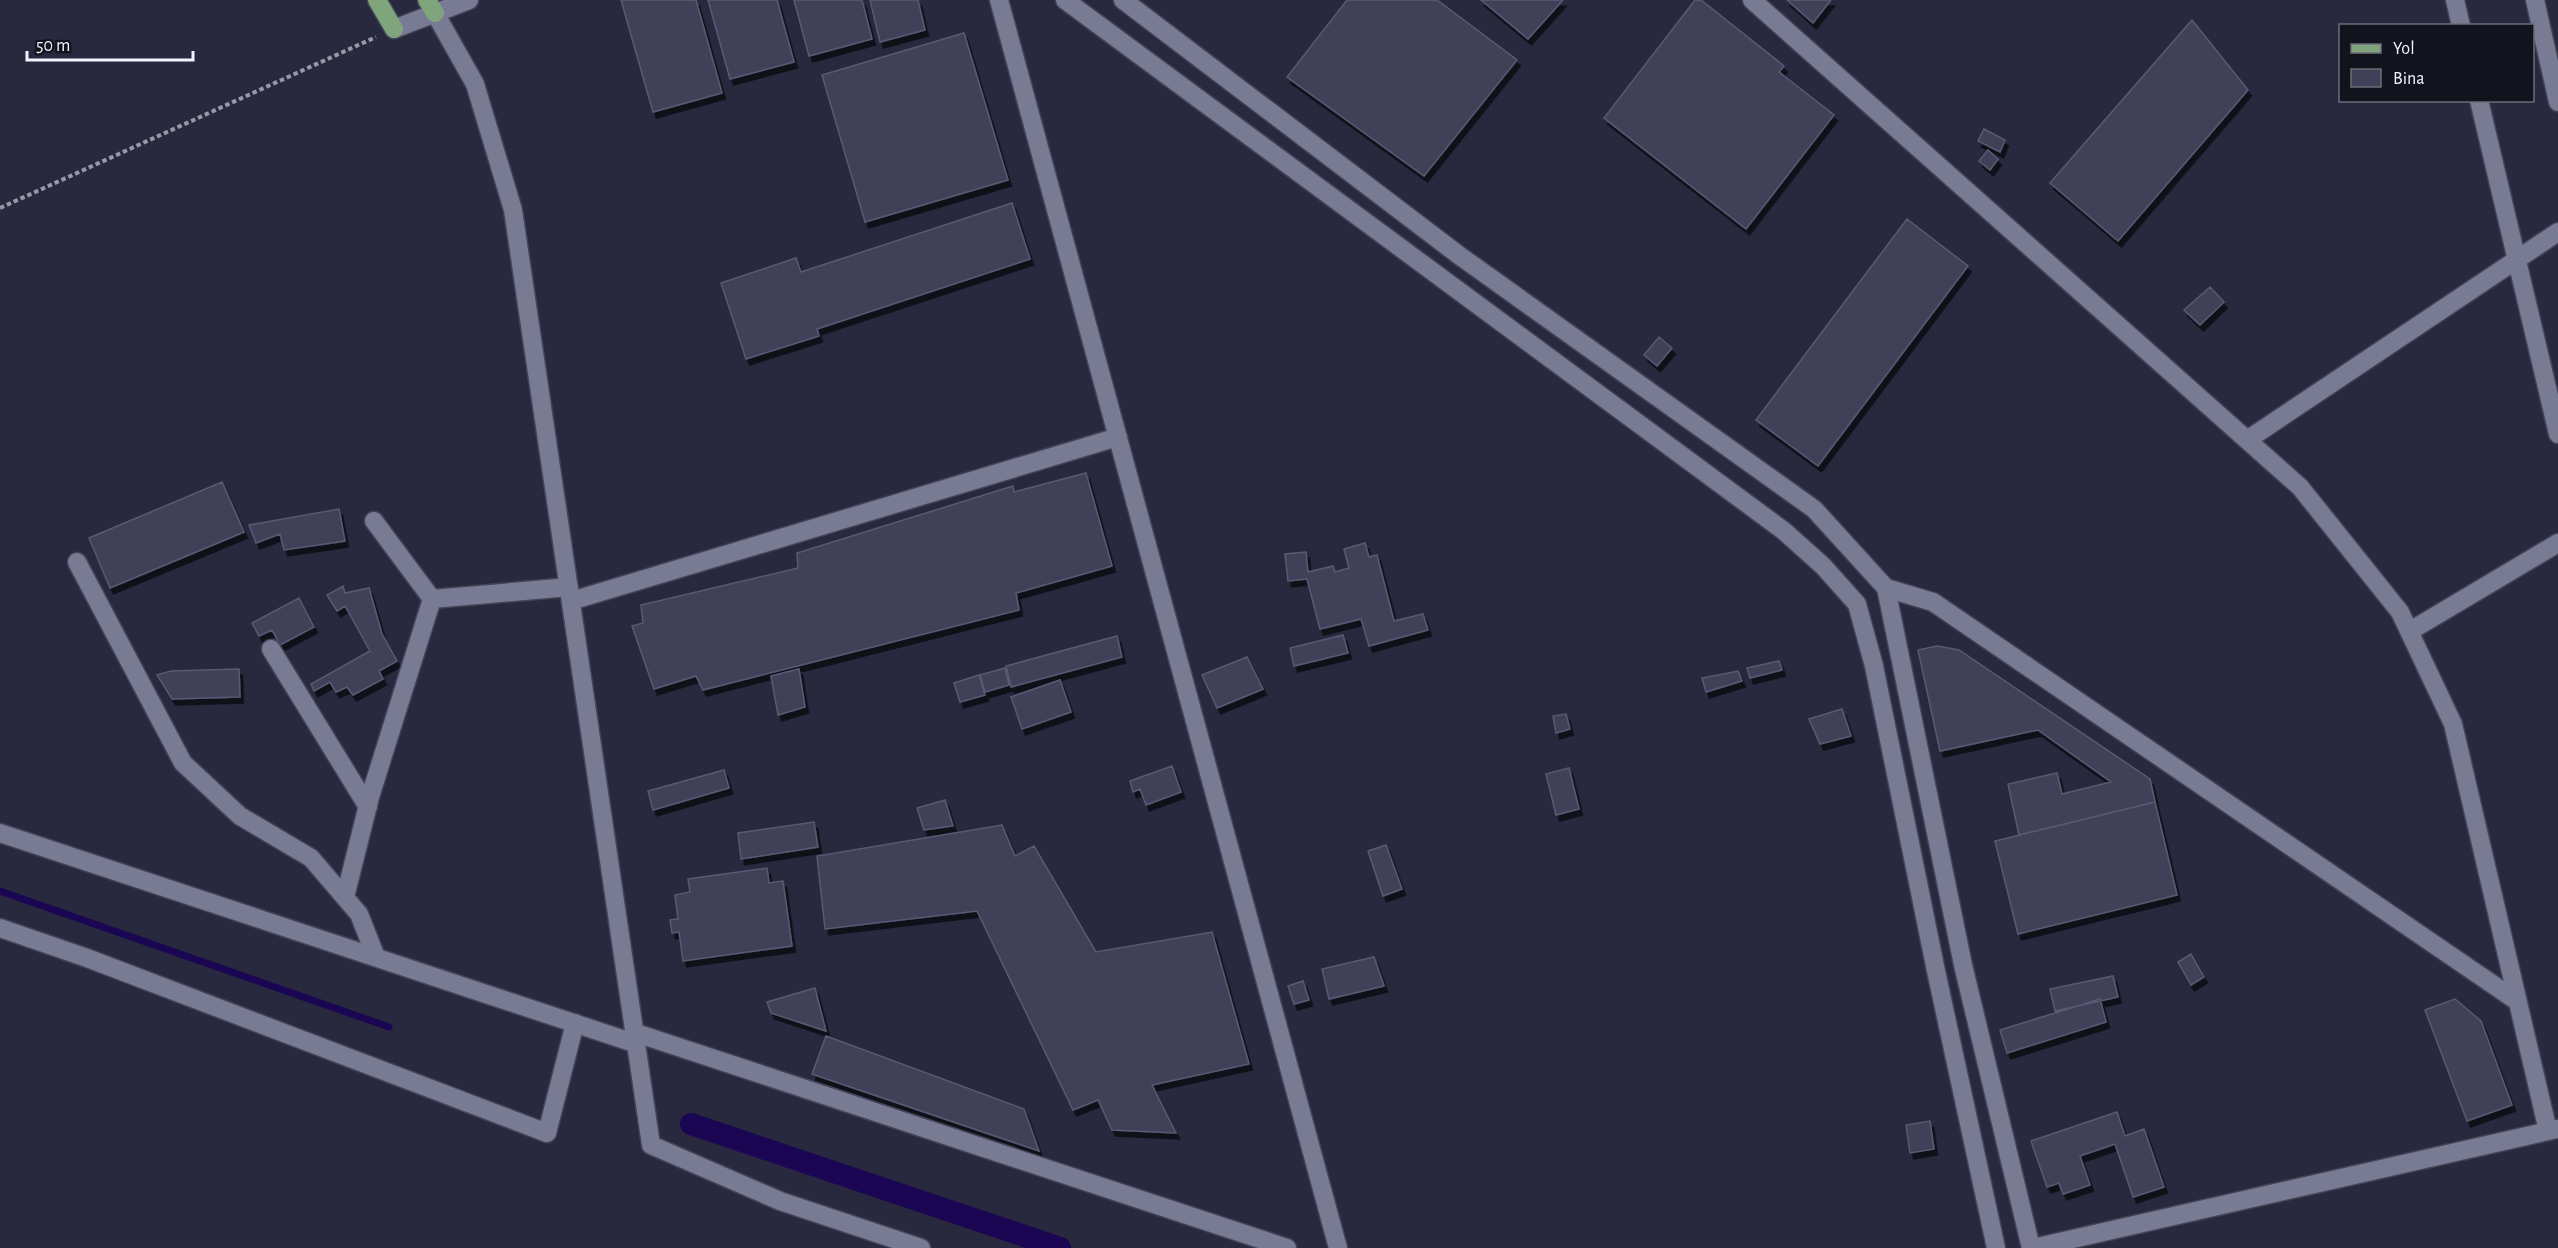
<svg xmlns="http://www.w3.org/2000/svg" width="2558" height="1248" viewBox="0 0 2558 1248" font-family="'Alegreya Sans',sans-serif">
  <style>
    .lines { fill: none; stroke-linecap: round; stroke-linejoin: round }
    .stream { stroke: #1b0654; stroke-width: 7 }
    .canal { stroke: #1b0654; stroke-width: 22 }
    .building { fill: #404058; stroke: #595a73; stroke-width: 1.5; filter: url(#shadow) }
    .minor-casing { stroke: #424355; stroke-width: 21 }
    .major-casing { stroke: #424355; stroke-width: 21 }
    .path { stroke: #9798a8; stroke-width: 4; stroke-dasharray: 4.5 3; stroke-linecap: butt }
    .minor { stroke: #797a94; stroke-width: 18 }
    .major { stroke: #80a47c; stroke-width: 18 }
  </style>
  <defs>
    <filter id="shadow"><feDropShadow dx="3.5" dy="6" stdDeviation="0" flood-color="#0009"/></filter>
  </defs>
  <rect width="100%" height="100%" fill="#28293f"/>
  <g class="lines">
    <!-- stream -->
    <path class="stream" d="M0,891L389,1027"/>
    <!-- canal -->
    <path class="canal" d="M691,1124L1060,1248"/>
  </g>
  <!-- building -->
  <path class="building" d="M621,0H696L722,93L653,112Z
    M708,0H777L794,62L730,79Z
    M794,0H862L872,39L809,56Z
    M870,0H918L925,30L880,42Z
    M1347,0H1437L1517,60L1424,176L1287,77Z
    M1481,0H1563L1528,39Z
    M1695,0H1701L1784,66L1779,72L1834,115L1746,229L1604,118Z
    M1787,0H1831L1813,23Z
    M2192,20L2248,90L2118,241L2050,183Z
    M964,33L1008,180L865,222L822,75Z
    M1984,129L2005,140L2000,152L1978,141Z
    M1988,150L1998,159L1990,170L1979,161Z
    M1012,203L1030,259L817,329L819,336L746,359L721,283L796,258L801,272Z
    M1907,219L1968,266L1818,466L1756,420Z
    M2210,287L2224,302L2200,325L2184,310Z
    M1659,337L1672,348L1657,366L1644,355Z
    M1086,473L1112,566L1016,593L1019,610L703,690L696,676L654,689L632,626L643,623L641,605L798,568L797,553L1013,486L1014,492Z
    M222,482L244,532L110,588L89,538Z
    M339,509L345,541L284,550L280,534L256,543L249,525Z
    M1365,543L1369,557L1377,555L1394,621L1423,614L1428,630L1369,646L1361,619L1320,629L1307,579L1288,581L1285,554L1306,552L1308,572L1333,566L1335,572L1349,568L1344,549Z
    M343,586L345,593L369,588L382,634L397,661L379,671L383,679L353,695L347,687L336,692L330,682L314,691L311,684L370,651L345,606L337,611L327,595Z
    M299,598L314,627L280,645L272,630L259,636L252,623Z
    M1343,635L1348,653L1294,666L1290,648Z
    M1117,636L1122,657L1011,687L1006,666Z
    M1937,646L1959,650L2150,779L2155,802L2019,835L2008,784L2057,773L2062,794L2111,782L2038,730L1940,751L1918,650Z
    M1247,657L1263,689L1217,708L1202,675Z
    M1779,661L1782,670L1750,678L1747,668Z
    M1005,668L1009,685L985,692L980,675Z
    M239,669L240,697L172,699L157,675L171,671Z
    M799,669L805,707L778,715L771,676Z
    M1738,671L1742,681L1706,692L1702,678Z
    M979,675L985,695L960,702L954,683Z
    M1060,680L1071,712L1022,729L1011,697Z
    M1842,709L1851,736L1820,744L1809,719Z
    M1566,714L1570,729L1556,733L1553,716Z
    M1172,766L1181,792L1146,805L1140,789L1133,792L1130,781Z
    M1569,768L1579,809L1556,815L1546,774Z
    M724,770L729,788L653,810L648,791Z
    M945,800L953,826L924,830L917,808Z
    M2155,802L2177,895L2018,934L1995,841Z
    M814,822L818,847L741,859L738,833Z
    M1002,825L1015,856L1034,846L1096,952L1212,932L1249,1064L1152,1085L1176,1133L1112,1130L1098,1100L1073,1110L977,911L825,929L817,856Z
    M1386,845L1402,889L1383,896L1368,851Z
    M767,868L769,883L783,881L792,946L683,961L679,932L672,933L670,920L678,919L675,895L690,892L688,879Z
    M2191,954L2204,977L2191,985L2178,962Z
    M1374,957L1384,986L1329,999L1322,969Z
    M2113,976L2118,997L2055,1011L2050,989Z
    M1303,981L1309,1000L1294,1004L1288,986Z
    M815,988L826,1031L771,1013L767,1002Z
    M2100,999L2106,1022L2007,1053L2000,1030Z
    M2455,999L2481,1021L2512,1105L2467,1121L2425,1010Z
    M826,1036L1024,1109L1039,1151L812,1074Z
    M2117,1112L2125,1136L2144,1129L2164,1187L2133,1197L2115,1144L2080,1156L2090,1185L2063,1194L2059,1183L2047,1187L2031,1141Z
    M1930,1121L1934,1149L1910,1153L1906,1125Z"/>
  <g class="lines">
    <!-- minor casing -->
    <g class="minor-casing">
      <path id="minor" d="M999,0L1338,1248
        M1065,0L1784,531L1823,566L1857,604L1874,666L1936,971L1996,1248
        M1123,0L1460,256L1814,509L1886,588L1963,965L2031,1248
        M1752,0L2300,487L2400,612L2453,724L2548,1131
        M2455,0L2461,26
        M2535,0L2558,102
        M435,13L475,84L513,210L651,1145L780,1201L921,1248
        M394,29L469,0
        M2479,100L2558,434
        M2247,440L2558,232
        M77,562L183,763L240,816L311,858L359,914L376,957
        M1886,588L1933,602L2517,1001
        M432,599L569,587
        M571,601L1118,437
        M2410,631L2558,543
        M271,649L368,807
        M0,833L637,1044
        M345,897L370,797L432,599L374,521
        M0,928L87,958L547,1133L575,1023
        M636,1033L1287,1248
        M2033,1248L2557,1129"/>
    </g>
    <!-- major casing -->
    <g class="major-casing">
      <path id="major" d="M377,0L394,29
        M427,0L435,13"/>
    </g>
    <!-- path -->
    <path class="path" d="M0,208L376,37"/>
    <!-- minor -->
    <use href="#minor" class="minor"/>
    <!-- major -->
    <use href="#major" class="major"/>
  </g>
  <!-- legend -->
  <rect x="2339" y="24" width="195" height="78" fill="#12131d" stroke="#6c6d77" stroke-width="1.5"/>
  <rect x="2351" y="44" width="30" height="9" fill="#80a47c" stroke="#6c6d77" stroke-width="1.5"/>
  <text x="2393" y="54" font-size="18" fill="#f2f3ff">Yol</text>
  <rect x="2351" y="69" width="30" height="18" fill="#404058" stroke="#6c6d77" stroke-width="1.5"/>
  <text x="2393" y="84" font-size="18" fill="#f2f3ff">Bina</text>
  <!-- scale -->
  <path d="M27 51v9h166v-9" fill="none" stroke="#f2f3ff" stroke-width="3"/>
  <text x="36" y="51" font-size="18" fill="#f2f3ff" stroke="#12131d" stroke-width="4.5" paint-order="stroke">50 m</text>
</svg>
